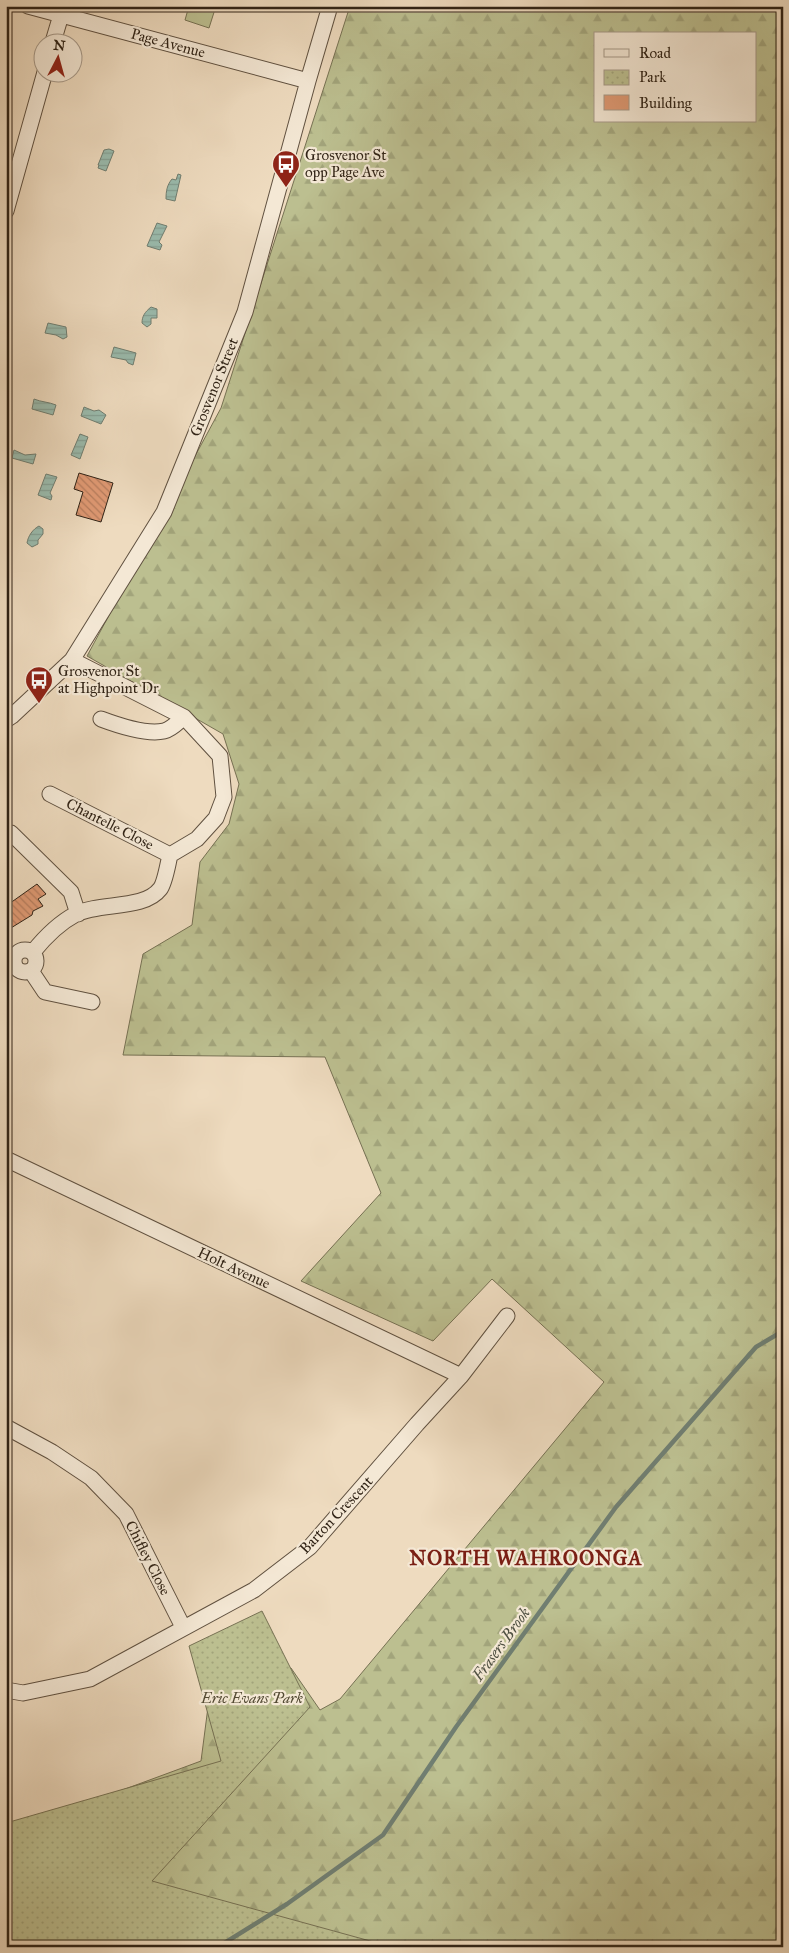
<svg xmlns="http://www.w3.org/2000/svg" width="789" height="1953" viewBox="0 0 789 1953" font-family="'IM FELL Great Primer',serif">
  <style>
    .forest { fill: url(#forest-firs); stroke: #767153; fill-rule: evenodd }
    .park { fill: url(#park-dots); stroke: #767153 }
    .pitch { fill: #bcbf90; stroke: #767153 }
    .water { fill: url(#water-rules); stroke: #707e71 }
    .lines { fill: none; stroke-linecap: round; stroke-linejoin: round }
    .stream { stroke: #707e71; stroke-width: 4.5 }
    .building { fill: url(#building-back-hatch); stroke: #302316 }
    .street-casing { stroke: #605140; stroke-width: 17 }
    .street { stroke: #f4e8d5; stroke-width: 15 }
    .labels { text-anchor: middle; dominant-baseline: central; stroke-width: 4.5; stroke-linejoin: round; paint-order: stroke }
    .street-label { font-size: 15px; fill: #302316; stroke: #f4e8d5 }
    .poi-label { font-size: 15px; fill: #302316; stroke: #f4e8d5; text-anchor: start }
    .park-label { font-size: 15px; font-style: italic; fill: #534a34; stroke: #f4e8d5 }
    .water-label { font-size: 16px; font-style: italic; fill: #505143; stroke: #f4e8d5 }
    .district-label { font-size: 20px; font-weight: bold; letter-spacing: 1px; fill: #7a1f14; stroke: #f4e8d5 }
  </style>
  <defs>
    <pattern id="forest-firs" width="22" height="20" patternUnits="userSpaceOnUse" patternTransform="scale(1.25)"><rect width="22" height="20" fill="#bcbf90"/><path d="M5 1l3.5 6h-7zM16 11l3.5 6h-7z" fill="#a2a47b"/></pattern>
    <pattern id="park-dots" width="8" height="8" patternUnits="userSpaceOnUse" patternTransform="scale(1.25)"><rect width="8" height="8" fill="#bcbf90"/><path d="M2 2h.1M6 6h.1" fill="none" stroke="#a2a47b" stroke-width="1.8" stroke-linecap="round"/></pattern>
    <pattern id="water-rules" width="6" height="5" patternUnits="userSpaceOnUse" patternTransform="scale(1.25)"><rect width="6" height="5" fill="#9abbad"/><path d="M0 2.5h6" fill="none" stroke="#85a094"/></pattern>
    <pattern id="building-back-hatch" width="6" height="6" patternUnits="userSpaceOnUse" patternTransform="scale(1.25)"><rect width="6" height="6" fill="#df9973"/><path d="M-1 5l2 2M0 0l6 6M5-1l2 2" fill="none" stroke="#b57c5d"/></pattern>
  </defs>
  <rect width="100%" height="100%" fill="#eedbbf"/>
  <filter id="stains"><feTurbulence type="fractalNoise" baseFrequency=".004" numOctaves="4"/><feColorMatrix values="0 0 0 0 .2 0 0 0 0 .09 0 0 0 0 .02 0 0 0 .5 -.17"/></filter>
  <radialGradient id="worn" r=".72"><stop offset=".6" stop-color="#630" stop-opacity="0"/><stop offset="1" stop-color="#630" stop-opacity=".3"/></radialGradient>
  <!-- forest -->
  <path class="forest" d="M350,6H783V1947H6V1833L201,1761L208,1707L291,1668L320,1710L340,1699L604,1382L492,1279L433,1341L301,1281L381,1193L325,1057L123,1055L143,954L192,925L200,862L229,824L239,784L223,734L87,656L221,408ZM595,34H755V121H595Z"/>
  <!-- park -->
  <path class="park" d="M262,1611L310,1707L152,1881L392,1947H6V1823L221,1761L189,1646Z"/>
  <!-- pitch -->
  <path class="pitch" d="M189,6H216L209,28L185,20Z"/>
  <!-- water -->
  <path class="water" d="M109,149L114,151L106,171L98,168L99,165H98L104,150Z
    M178,174L181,175L175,201L166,199C166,191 167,185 172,179L176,180Z
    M157,223L167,226L159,242L162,245L160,250L147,246Z
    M151,307L157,309V318H151V324L147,327L142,323C142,316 145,312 151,307Z
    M48,323L66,327L67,337L63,339L56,335L45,333Z
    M114,347L136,353L133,365L128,363L126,360L111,357Z
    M34,399C41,402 49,402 56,405L53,415L32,409Z
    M84,407L94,411L99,410L106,415L101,424L81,416Z
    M80,434L88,437L80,459L71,455Z
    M14,450L25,455L36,454L33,464L12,458Z
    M46,474L57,477L50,493L52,496L51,500L38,495Z
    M39,526L43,529V534L38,540V544L32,547L27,543C28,536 33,529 39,526Z"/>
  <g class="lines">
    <!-- stream -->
    <path class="stream" d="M218,1947L287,1904L383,1835L456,1727L616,1507L756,1347L783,1331"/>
  </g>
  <!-- building -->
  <path class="building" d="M79,473L113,483L101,522L76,515L83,492L74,489Z
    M37,884L46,894L38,899L43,906L33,911L32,915L6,931V906Z"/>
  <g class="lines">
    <!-- street casing -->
    <g class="street-casing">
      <path id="street" d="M28,6L308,81
        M53,42L61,15
        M6,211L45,72
        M101,719C117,725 147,735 164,731C172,729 178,722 184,717
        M6,720L12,716L72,660L164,512L245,312L308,81L330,6
        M50,794L170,855
        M11,833L71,892L78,914
        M14 961a11 11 0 1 1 22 0a11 11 0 1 1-22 0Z
        M33,952C45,937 59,923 76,914C100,902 144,910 160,889C165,883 168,863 170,855L197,839L216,818L224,797L220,756L184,717L72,660
        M31,971L45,992L92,1002
        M6,1159L461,1376
        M6,1427L52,1452L91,1478L126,1514L183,1627
        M6,1690L23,1693L90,1679L254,1590L310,1547L417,1424L461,1376L507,1316"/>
    </g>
    <!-- street -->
    <use href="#street" class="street"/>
  </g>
  <!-- icons -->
  <defs>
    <g id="bus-pin" transform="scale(1.4375)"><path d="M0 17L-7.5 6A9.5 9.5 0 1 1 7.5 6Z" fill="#8f2418" stroke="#f4e8d5"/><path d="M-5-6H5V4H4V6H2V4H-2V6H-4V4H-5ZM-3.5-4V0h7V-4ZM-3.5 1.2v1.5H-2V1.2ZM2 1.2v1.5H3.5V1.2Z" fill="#fff"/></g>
  </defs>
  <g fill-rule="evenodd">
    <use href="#bus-pin" x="286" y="164"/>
    <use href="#bus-pin" x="39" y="680"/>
  </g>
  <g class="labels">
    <!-- street labels -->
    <g class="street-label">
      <text transform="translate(168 43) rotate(15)">Page Avenue</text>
      <text transform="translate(214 387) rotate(-68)">Grosvenor Street</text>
      <text transform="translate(110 824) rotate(27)">Chantelle Close</text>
      <text transform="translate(234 1268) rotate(25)">Holt Avenue</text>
      <text transform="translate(336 1515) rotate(-47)">Barton Crescent</text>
      <text transform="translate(148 1558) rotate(63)">Chifley Close</text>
    </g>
    <!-- poi labels -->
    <g class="poi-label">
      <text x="305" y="155">Grosvenor St<tspan x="305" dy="17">opp Page Ave</tspan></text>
      <text x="58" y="671">Grosvenor St<tspan x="58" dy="17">at Highpoint Dr</tspan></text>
    </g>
    <!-- park labels -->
    <g class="park-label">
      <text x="252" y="1698">Eric Evans Park</text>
    </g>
    <!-- water labels -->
    <g class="water-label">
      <text transform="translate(501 1644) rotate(-54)">Frasers Brook</text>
    </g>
    <!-- district labels -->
    <g class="district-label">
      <text x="526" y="1558">NORTH WAHROONGA</text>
    </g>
  </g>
  <!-- margin -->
  <rect width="789" height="1953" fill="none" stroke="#eedbbf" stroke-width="25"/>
  <rect x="8" y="8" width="774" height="1938" fill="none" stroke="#302316" stroke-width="2.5"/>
  <rect x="12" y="12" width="764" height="1928" fill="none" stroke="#302316"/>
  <!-- legend -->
  <rect x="594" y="32" width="162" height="90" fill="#f4e8d5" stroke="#a69989"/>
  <rect x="604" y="49" width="25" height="8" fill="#f4e8d5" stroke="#a69989"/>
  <text x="639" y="58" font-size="15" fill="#302316">Road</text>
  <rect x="604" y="70" width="25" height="15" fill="url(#park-dots)" stroke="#a69989"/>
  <text x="639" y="82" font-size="15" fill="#302316">Park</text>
  <rect x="604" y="95" width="25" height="15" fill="#df9973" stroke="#a69989"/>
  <text x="639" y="108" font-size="15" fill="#302316">Building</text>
  <!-- north arrow -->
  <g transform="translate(58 58) rotate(6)"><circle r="24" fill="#f4e8d5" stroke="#a69989"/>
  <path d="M0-4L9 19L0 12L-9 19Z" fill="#8f2418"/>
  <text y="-8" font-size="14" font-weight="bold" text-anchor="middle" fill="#302316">N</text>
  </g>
  <rect width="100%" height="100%" filter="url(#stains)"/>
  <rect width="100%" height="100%" fill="url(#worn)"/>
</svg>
